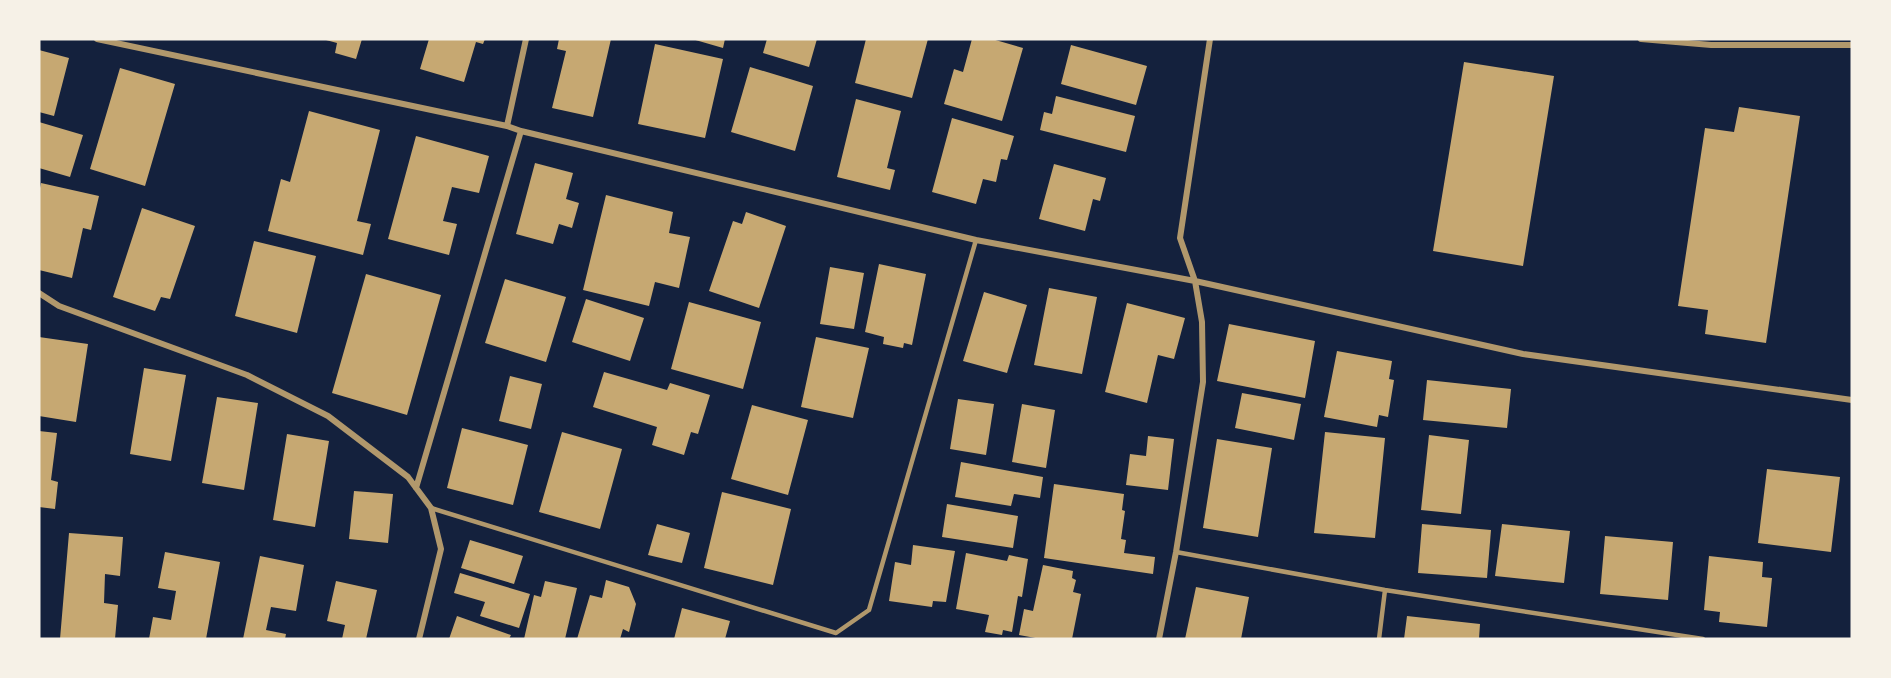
<svg xmlns="http://www.w3.org/2000/svg" width="1891" height="678" viewBox="0 0 1891 678" font-family="Rubik,sans-serif">
  <style>
    .building { fill: #c6a872 }
    .lines { fill: none; stroke-linecap: round; stroke-linejoin: round }
    .service { stroke: #b1986c; stroke-width: 4.5 }
    .minor { stroke: #b1986c; stroke-width: 6 }
  </style>
  <rect width="100%" height="100%" fill="#14213d"/>
  <!-- building -->
  <path class="building" d="M362,39L356,59L335,53L337,43L326,40Z
    M429,39H485L483,44L476,42L464,82L420,69Z
    M559,39H611L593,117L552,108L566,51L557,49Z
    M692,39H725L723,48Z
    M767,39H817L809,67L763,53Z
    M866,39H928L912,98L855,83Z
    M972,39H992L1023,48L1002,121L944,104L954,69L963,72Z
    M655,44L723,59L705,138L638,124Z
    M1071,45L1147,66L1136,105L1061,84Z
    M39,50L69,58L54,116L39,112Z
    M1464,62L1554,76L1523,266L1433,251Z
    M750,67L813,86L795,151L731,132Z
    M120,68L175,84L145,186L90,169Z
    M1056,96L1135,116L1126,152L1040,130L1044,112L1052,114Z
    M856,99L901,111L887,168L895,170L890,190L837,177Z
    M1739,107L1800,116L1766,343L1705,334L1708,310L1678,306L1705,128L1734,132Z
    M309,111L380,130L357,221L371,224L363,255L268,231L281,179L290,182Z
    M952,118L1014,136L1007,160L1001,159L996,182L983,179L976,204L932,192Z
    M39,122L83,135L70,177L39,168Z
    M416,136L489,156L479,193L452,187L443,221L457,224L449,255L388,239Z
    M535,163L573,173L566,199L579,203L572,228L559,224L553,244L516,234Z
    M1054,164L1106,178L1100,201L1093,199L1085,231L1039,219Z
    M41,183L99,196L91,230L83,228L72,278L39,270V193Z
    M606,195L673,212L669,233L690,237L679,288L655,282L649,306L583,290Z
    M142,208L195,226L170,299L161,297L155,311L113,297Z
    M746,212L786,226L759,308L709,291L733,221L742,224Z
    M254,241L316,256L297,333L235,316Z
    M879,264L926,274L912,345L904,343L903,348L883,344L884,337L865,332Z
    M830,267L864,273L854,329L820,324Z
    M366,274L441,295L407,415L332,393Z
    M505,279L566,297L546,362L485,343Z
    M1049,288L1097,297L1082,374L1034,365Z
    M984,292L1027,305L1007,373L963,361Z
    M586,299L644,318L630,361L572,342Z
    M689,302L761,322L743,389L671,369Z
    M1127,303L1185,318L1174,359L1158,355L1147,403L1105,392Z
    M1229,324L1315,341L1305,398L1217,381Z
    M39,337L88,344L76,422L39,416Z
    M816,337L869,348L853,418L801,407Z
    M1337,351L1392,361L1389,379L1394,380L1388,417L1379,415L1377,427L1324,417Z
    M144,368L186,375L171,461L130,454Z
    M604,372L667,390L670,383L710,395L698,434L691,432L684,455L652,445L657,427L593,407Z
    M510,376L542,384L531,429L499,421Z
    M1427,380L1511,389L1507,428L1423,420Z
    M1242,393L1301,404L1294,440L1235,428Z
    M217,397L258,403L244,490L202,483Z
    M958,399L994,404L986,455L950,449Z
    M1022,404L1055,410L1046,468L1012,462Z
    M752,405L808,420L788,495L731,479Z
    M462,428L528,445L513,505L447,488Z
    M39,431L57,433L51,480L58,482L55,509L39,507Z
    M562,432L622,449L600,529L539,512Z
    M1325,432L1385,438L1375,538L1314,533Z
    M287,434L329,441L315,527L273,520Z
    M1429,435L1469,440L1461,514L1421,510Z
    M1148,436L1174,439L1168,490L1126,485L1130,454L1146,456Z
    M1217,439L1272,448L1258,537L1203,528Z
    M961,462L1043,477L1040,498L1014,494L1011,506L955,497Z
    M1767,469L1840,477L1831,552L1758,543Z
    M1054,484L1124,494L1122,510L1125,511L1121,539L1126,540L1124,553L1155,557L1153,574L1044,558Z
    M354,491L393,494L388,543L349,539Z
    M722,492L791,509L773,585L704,568Z
    M947,504L1018,516L1013,548L942,537Z
    M657,524L690,533L682,563L648,555Z
    M1422,524L1491,530L1487,578L1418,573Z
    M1502,524L1570,531L1564,583L1495,576Z
    M69,533L123,537L120,576L105,574L104,603L118,605L115,639H60Z
    M1605,536L1673,542L1668,600L1600,594Z
    M470,540L523,556L514,584L461,568Z
    M913,545L955,551L946,602L933,601L932,607L889,601L895,562L911,565Z
    M165,552L220,562L206,639H149L153,617L171,620L176,591L158,588Z
    M966,553L1007,561L1009,555L1028,559L1022,597L1018,596L1012,632L1003,630L1002,635L985,632L989,615L956,609Z
    M260,556L304,565L296,611L271,607L266,630L286,634L285,639H243Z
    M1709,556L1763,562L1762,577L1772,578L1767,627L1719,622L1720,612L1704,610Z
    M1043,565L1073,571L1072,578L1076,580L1073,592L1081,594L1072,639H1041L1019,635L1024,609L1033,611Z
    M460,573L530,594L519,628L480,616L485,602L454,593Z
    M606,580L629,587L636,604L629,632L623,629L620,639H577L590,595L602,598Z
    M336,581L377,590L366,639H342L345,625L327,621Z
    M545,581L577,588L565,639H524L534,595L541,597Z
    M1196,587L1249,597L1241,639H1185Z
    M682,608L730,621L725,639H674Z
    M457,616L511,635L509,639H449Z
    M1407,616L1480,624L1479,639H1404Z"/>
  <g class="lines">
    <!-- service -->
    <path class="service" d="M431,508L836,633L869,610L976,240
      M1176,552L1385,590L1703,639
      M1379,639L1385,590"/>
    <!-- minor -->
    <path class="minor" d="M97,39L507,126L521,131L976,240L1195,281L1523,354L1852,400
      M1641,39L1711,45H1852
      M507,126L526,39
      M39,293L59,306L247,375L328,416L408,477L431,508L441,549L419,639
      M416,488L521,131
      M1159,639L1176,552L1203,382L1202,322L1195,281L1180,238L1210,39"/>
  </g>
  <!-- border -->
  <rect width="1891" height="678" fill="none" stroke="#f6f1e7" stroke-width="81"/>
</svg>
